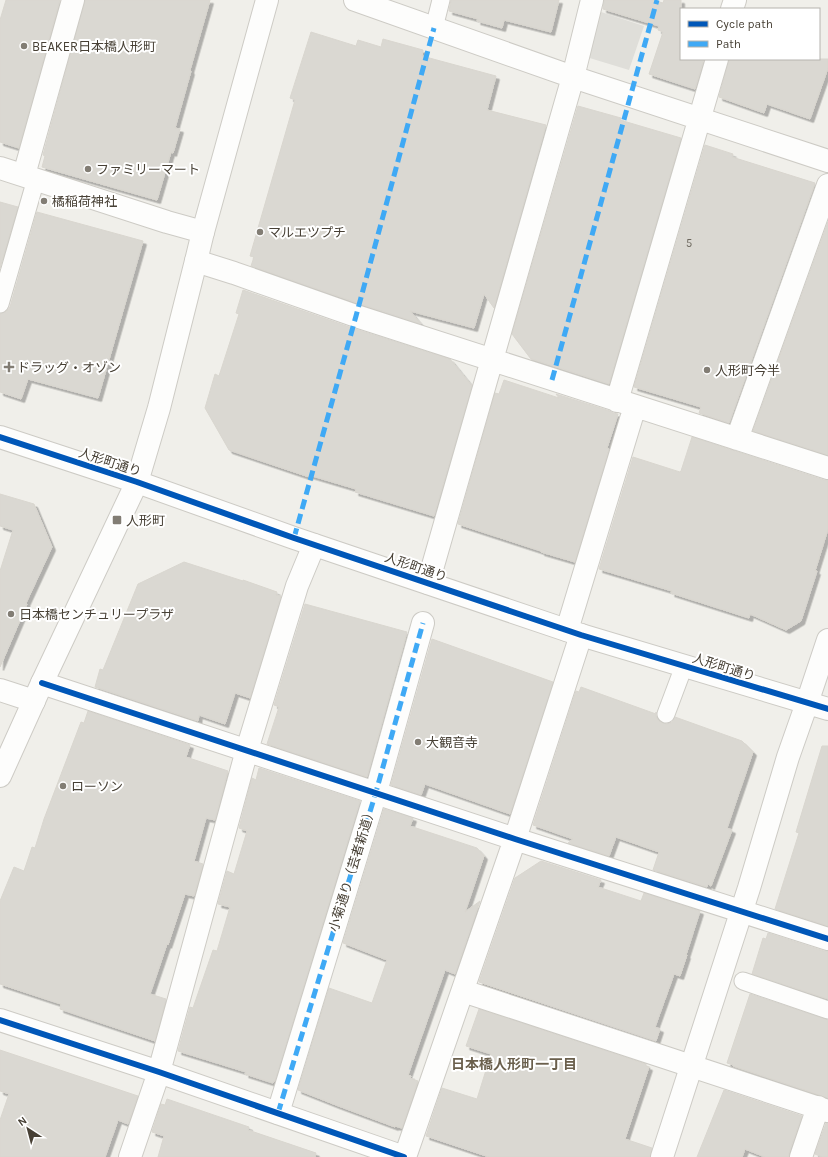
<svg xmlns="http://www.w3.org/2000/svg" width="828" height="1157" viewBox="0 0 828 1157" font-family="Karla,'Noto Sans JP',sans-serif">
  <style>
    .parking { fill: #dfded9 }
    .building { fill: #dad8d2; stroke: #d9d6cf; filter: url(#shadow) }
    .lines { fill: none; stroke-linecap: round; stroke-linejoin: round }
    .service-casing { stroke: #cdcbc5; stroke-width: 19 }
    .pedestrian-casing { stroke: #cdcbc5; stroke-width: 24 }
    .minor-casing { stroke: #cdcbc5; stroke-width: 24 }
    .tertiary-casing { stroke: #cdcbc5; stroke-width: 24 }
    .service { stroke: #fdfdfc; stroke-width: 17 }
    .pedestrian { stroke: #fdfdfc; stroke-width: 22 }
    .minor { stroke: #fdfdfc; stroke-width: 22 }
    .tertiary { stroke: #fdfdfc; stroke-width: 22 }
    .quiet { stroke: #3fa9f5; stroke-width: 5; stroke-dasharray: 10 5; stroke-linecap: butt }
    .cycleway-casing { stroke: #fff; stroke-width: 8 }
    .cycleway { stroke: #0057b8; stroke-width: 6 }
    .poi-dot { fill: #827d74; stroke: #fff; stroke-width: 1.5 }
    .labels { text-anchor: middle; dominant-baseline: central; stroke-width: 4; stroke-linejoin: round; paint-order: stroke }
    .number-label { font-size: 11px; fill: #6c675d }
    .poi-label { font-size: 13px; fill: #474035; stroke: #fff; text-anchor: start }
    .street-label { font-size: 13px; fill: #474035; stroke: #fff }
    .neighbourhood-label { font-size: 14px; font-weight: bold; fill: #6a5f4c; stroke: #fff }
  </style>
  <defs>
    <filter id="shadow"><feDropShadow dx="3.5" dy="3.5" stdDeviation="0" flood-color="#0004"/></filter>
  </defs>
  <rect width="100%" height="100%" fill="#f0efea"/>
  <!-- parking -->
  <path class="parking" d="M598,11L644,26L629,70L583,56Z"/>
  <!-- building -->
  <path class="building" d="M6,0H60L19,148L0,142V20Z
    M85,0H210L190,70L191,71L175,128L180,129L173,153L171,152L157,200L42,167L45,156L43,155Z
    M451,0H559L551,32L504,20L502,28L477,21L478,19L449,11Z
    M604,0H652L663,3L664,0H681V59H704L695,89L649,74L663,32L658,30L659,26L603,9Z
    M311,32L356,46L358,40L381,47L383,39L423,50L422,56L496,76L487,110L546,125L494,308L484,294L474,328L410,311L421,324L360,304L251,266L254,257L250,256L295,100L290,98Z
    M729,59H828V68L810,119L767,104L764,113L719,97Z
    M578,106L621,118L620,120L681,138L609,384L531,359L512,334Z
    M705,145L733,154L732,157L815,183L729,423L699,413L701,407L634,387Z
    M0,202L18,207L0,268Z
    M37,212L143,241L98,398L28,379L21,399L0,392V314L7,311L10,307Z
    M828,222V455L753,431Z
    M243,290L352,328L450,359L472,386L434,516L355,492L356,489L309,475V477L229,450L205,408L215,374L219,376L239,314L236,313Z
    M504,380L559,398L556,394L610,411L613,413L618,414L607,448L609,449L575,562L541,552V551L458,524L495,393L499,394Z
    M692,437L824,480H828V529L815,571H817L801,621L786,630L750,614L749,618L671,593L672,591L599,569L633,457L680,472L681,471Z
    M0,494L34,504L52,547L26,603L27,604L0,667V571L13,530L0,526Z
    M184,562L243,581V580L277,592L276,595L281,596L250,698L235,693L225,724L199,715L198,721L95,687L100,669L103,670L138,584Z
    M305,604L407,632L367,777L267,744L279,707L274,705Z
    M432,639L553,682L510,814L425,784L421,795L391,785Z
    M581,687L656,714V712V716L658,720L663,723L667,724L672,722L675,717L742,741L753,752L727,828L732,830L711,886L708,884L707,887L653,870L659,852L616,837L609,856L568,843L573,839L533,825L576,691L579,692Z
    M88,711L190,745L186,757L228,771L215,820L206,818L194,861L203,864L194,896L185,894L168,945L167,944L150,994L166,999L155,1041L60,1009L61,1004L0,984V901L14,867L24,871L32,847L35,848L44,819L81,722L84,723Z
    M822,746H828V926L775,909L799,833L796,832Z
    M259,768L360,801L275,1081H274L273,1083L245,1074L246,1072L178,1051L190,1007L193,1008L213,950L217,951L230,907L218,904L227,871L234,874L247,831L239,828L252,778L256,780Z
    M384,809L413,818L410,826L477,848L484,856L465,912L480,901L455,974L445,970L428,1018L408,1075L411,1076L410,1078L418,1081L402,1128L395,1126V1127L336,1105L298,1090L329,988L372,1003L387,960L343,943Z
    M541,861L601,880L598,887L641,901L644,893L700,911L686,955H687L680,976L674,974L655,1027L660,1029L656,1041L479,982L515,878Z
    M768,933L824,951H828V999L752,974L763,938L766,939Z
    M750,994L828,1020V1098L733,1066V1065L727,1063Z
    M479,1009L646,1064V1066L649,1067L625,1139L652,1148L650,1157H489L426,1136L442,1088L477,1099L491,1054L466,1046Z
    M0,1050L138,1096L128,1124L118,1120L105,1157H0V1120L9,1094L0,1091Z
    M724,1090L802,1116L789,1153V1157H765L745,1149L742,1157H697Z
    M167,1099L249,1127L248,1130L316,1153L315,1157H158L164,1136L152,1132L161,1104L165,1105Z
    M826,1123H828V1157H822L815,1154Z"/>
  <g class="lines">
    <!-- service casing -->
    <g class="service-casing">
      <path id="service" d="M434,28L441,0
        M0,304L36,179
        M666,714L684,666
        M743,981L828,1010"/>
    </g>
    <!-- pedestrian casing -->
    <g class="pedestrian-casing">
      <path id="pedestrian" d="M278,1113L376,792L423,623"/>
    </g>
    <!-- minor casing -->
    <g class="minor-casing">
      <path id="minor" d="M355,0L573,77L828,161
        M732,9L735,0
        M0,168L167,222L203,232
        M24,175L73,0
        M196,261L234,273L356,316L828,468
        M617,401L717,59
        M737,439L828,185
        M428,583L573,77L592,0
        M567,630L635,406
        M42,683L515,839L828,939
        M0,690L34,701
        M807,703L828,640
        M463,991L828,1111
        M0,1020L159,1072L404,1157
        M130,1157L159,1072L247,750L297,586L314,545
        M405,1157L515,839L581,635
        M801,1157L818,1107"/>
    </g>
    <!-- tertiary casing -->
    <g class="tertiary-casing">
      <path id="tertiary" d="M0,437L137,482L294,538L581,635L828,709
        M0,776L42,683L137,482L159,408L196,261L203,232L267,0
        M662,1157L749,888L788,757L807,703"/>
    </g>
    <!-- service -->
    <use href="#service" class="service"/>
    <!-- pedestrian -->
    <use href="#pedestrian" class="pedestrian"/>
    <!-- minor -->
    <use href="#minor" class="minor"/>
    <!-- tertiary -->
    <use href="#tertiary" class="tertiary"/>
    <!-- quiet -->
    <path class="quiet" d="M552,380L657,0
      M294,538L356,316L434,28
      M278,1113L376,792L423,623"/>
    <!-- cycleway casing -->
    <g class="cycleway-casing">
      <path id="cycleway" d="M0,437L137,482L294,538L581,635L828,709
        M42,683L515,839L828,939
        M0,1020L159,1072L404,1157"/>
    </g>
    <!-- cycleway -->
    <use href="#cycleway" class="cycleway"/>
  </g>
  <!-- markers -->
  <g class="poi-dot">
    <circle cx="24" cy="46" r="4"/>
    <circle cx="88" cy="169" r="4"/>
    <circle cx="44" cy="201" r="4"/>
    <circle cx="260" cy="232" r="4"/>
    <path d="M7 361h4v4h4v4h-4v4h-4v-4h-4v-4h4z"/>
    <circle cx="707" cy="370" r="4"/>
    <rect x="112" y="515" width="10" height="10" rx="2"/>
    <circle cx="11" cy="614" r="4"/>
    <circle cx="418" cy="742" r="4"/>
    <circle cx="63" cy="786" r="4"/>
  </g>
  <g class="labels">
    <!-- number labels -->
    <g class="number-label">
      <text x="689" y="243">5</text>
    </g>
    <!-- poi labels -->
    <g class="poi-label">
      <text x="32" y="46">BEAKER日本橋人形町</text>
      <text x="96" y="169">ファミリーマート</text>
      <text x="52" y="201">橘稲荷神社</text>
      <text x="268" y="232">マルエツプチ</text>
      <text x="17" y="367">ドラッグ・オゾン</text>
      <text x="715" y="370">人形町今半</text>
      <text x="126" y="520">人形町</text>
      <text x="19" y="614">日本橋センチュリープラザ</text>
      <text x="426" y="742">大観音寺</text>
      <text x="71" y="786">ローソン</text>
    </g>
    <!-- street labels -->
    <g class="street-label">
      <text transform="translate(110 462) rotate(18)">人形町通り</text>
      <text transform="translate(416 567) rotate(19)">人形町通り</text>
      <text transform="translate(724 667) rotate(17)">人形町通り</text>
      <text transform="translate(352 869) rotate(-73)">小菊通り（芸者新道）</text>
    </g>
    <!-- neighbourhood labels -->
    <g class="neighbourhood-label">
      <text x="514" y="1064">日本橋人形町一丁目</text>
    </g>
  </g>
  <!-- legend -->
  <rect x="680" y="8" width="140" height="52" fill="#ffffff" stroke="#b5b3ae"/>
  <rect x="688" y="21" width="20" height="6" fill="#0057b8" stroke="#b5b3ae"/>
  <text x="716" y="28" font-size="12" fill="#474035">Cycle path</text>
  <rect x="688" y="41" width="20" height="6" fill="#3fa9f5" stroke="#b5b3ae"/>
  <text x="716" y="48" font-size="12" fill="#474035">Path</text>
  <!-- north arrow -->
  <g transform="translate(28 1129) rotate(324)" stroke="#ffffff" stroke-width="3" paint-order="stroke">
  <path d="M0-3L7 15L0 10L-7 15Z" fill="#474035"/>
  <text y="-6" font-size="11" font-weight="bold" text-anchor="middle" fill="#474035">N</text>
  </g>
</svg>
